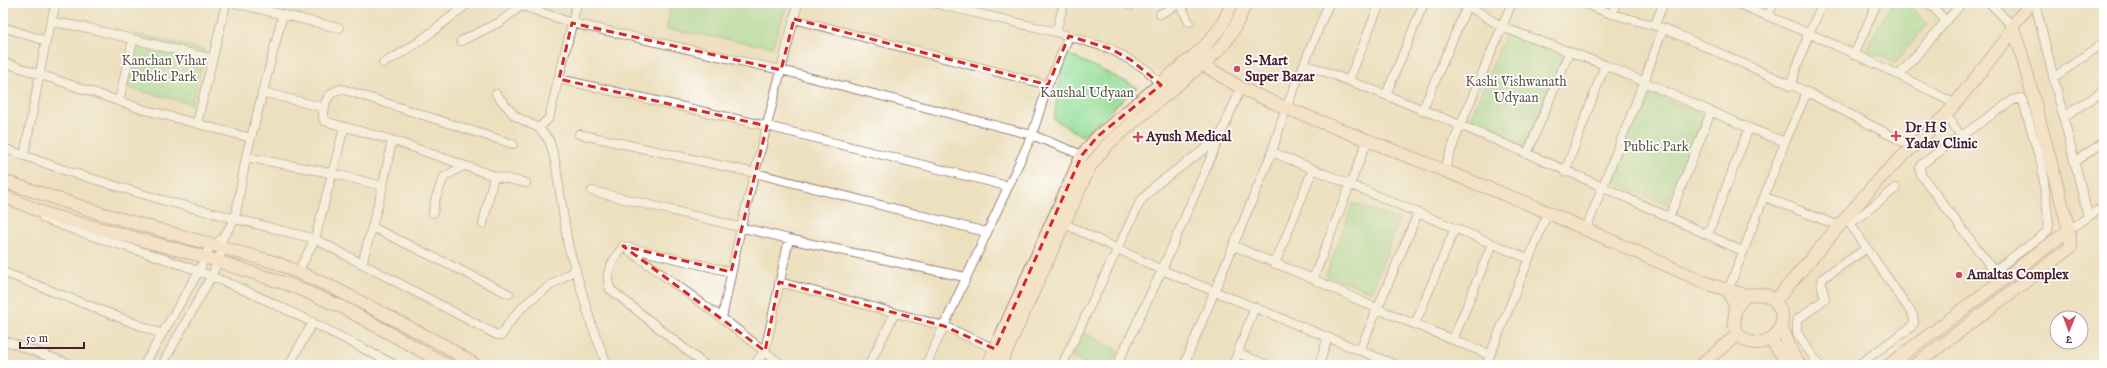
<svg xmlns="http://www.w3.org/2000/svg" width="2107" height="368" viewBox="0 0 2107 368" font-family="'IM FELL English','Noto Serif Devanagari',serif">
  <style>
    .green { fill: #95dd97; stroke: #707e61 }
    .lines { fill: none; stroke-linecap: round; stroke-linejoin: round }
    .street-casing { stroke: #9c8075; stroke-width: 10 }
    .secondary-casing { stroke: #9c8075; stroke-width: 14 }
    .street { stroke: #fff; stroke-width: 8 }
    .secondary { stroke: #fde4d0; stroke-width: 12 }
    .marked { fill: none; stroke: #d62828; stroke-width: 3; stroke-dasharray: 8 5; stroke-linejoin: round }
    .poi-dot { fill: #d1495b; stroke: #fff; stroke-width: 1.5 }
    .labels { text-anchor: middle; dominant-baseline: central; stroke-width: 3.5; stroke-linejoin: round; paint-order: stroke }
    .park-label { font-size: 14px; fill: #60584b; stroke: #fff }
    .poi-label { font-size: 14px; font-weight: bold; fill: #4a1f2b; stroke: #fff; text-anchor: start }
  </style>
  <rect width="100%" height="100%" fill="#fff"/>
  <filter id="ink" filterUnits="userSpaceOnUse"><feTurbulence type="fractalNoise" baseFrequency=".025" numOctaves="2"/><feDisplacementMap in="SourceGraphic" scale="8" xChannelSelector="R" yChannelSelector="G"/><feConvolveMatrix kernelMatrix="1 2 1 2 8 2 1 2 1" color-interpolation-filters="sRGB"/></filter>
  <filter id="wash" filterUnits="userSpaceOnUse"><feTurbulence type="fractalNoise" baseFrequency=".012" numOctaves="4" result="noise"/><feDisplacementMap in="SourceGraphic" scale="16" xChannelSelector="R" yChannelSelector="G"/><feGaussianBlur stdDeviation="0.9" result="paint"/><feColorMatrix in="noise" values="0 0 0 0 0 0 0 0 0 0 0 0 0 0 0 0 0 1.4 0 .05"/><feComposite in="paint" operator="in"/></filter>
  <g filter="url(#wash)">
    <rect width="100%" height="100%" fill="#ede0bf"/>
    <!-- green -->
    <path class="green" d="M671,3H788L772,47L666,29Z
      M1892,3H1906L1928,24L1895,63L1866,49Z
      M1506,33L1563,56L1526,147L1468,124Z
      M136,34L205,50L192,104L124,87Z
      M1064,52L1137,87L1082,136L1054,119Z
      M1646,91L1704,115L1666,204L1609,180Z
      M1353,203L1399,220L1372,292L1326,275Z
      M1083,332L1119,351L1111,365H1089L1071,357Z"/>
  </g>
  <g filter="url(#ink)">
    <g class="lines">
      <!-- street casing -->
      <g class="street-casing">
        <path id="street" d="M234,3L339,28
          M514,3L572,23L781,70L1032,135L1082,155
          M577,3L549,118L539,128L549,140L555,160L568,245L592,326L607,365
          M933,3L1056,32L1111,49L1147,70L1161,85
          M1128,3L1130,6
          M1179,3L1189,22
          M1464,3L1502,27L1605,65L1749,128L1785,142
          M1582,3L1612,14L1663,28L1807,92L1913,147
          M1736,3C1811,33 1884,66 1955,104
          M1929,3L1945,20
          M1990,3L2012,26
          M2035,3L2088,216
          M1160,14L1181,3
          M1612,14L1616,3
          M1768,16L1774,3
          M794,19L1048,85
          M53,22L88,28L213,59
          M1655,24L1664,3
          M3,27L46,41
          M1056,32L1064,3
          M461,41L500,22L522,5
          M1854,55L1877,3
          M3,62L142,109L251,138
          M383,63C415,48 441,24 469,3
          M1304,64C1452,118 1599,184 1742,251
          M1900,74L1962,3
          M2053,78L2104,43
          M559,79L767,126L1007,186
          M1349,80L1380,3
          M1790,86L1809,33L1823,3
          M262,92L325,108
          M496,94L515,116L539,128
          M1386,95L1424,3
          M119,101L133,40
          M1422,111L1468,4
          M1946,115L1961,136L2013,100L2022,98L2042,167L2049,225L2047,232L1998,268L1991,267L1921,175L1920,168L1922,164L1961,136
          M2063,117L2104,91
          M197,123L226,3
          M579,134L755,173L986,232
          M513,144L342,89C328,90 320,109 324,121L392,140L494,176L526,183
          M3,148L67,171L162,200L315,239L497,335H502C518,303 547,288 576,269
          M1272,152L1529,259
          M1527,154L1569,53
          M24,156L46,41L56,3
          M246,157L331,173L383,186
          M2074,162L2104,142
          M1444,170L1460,126L1512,3
          M1565,172L1605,65
          M592,191L789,239L965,277
          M1765,197L1839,226
          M433,213L435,200L444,177L463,166
          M43,218C93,239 147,251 198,271C266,297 331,332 395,365
          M1669,218L1711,112
          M1846,218L1913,315L1914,323L1911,327L1858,365
          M1063,223L1162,270L1396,365
          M483,224L494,176
          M1850,224L1896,188
          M372,227L509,294
          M1586,229L1644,82L1663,28
          M2069,230L2104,206
          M1708,234L1749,128
          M222,239L235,219L246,157L283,14
          M623,246L722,318L782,365
          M623,246C614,261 603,271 610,289L705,365
          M1234,246L1313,279L1378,309L1490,355
          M627,247L731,272
          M362,264L383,186L392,140
          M1275,264L1313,169
          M3,272L162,334
          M298,272L315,239L344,128
          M1313,279L1368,139
          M779,282L944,326L995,349
          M1728,291L1785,142L1807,92
          M722,318L741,227L798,3
          M1415,324L1455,228
          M3,340L72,365
          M1453,340L1492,244
          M1360,350L1418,213
          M1238,353L1267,365
          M144,365L199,271L210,246L222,239L223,249L211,277L162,365
          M289,365L313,322
          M754,365L765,351L789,239
          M869,365L895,313
          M926,365L1032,135L1048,85L1069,36
          M1062,365L1140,202L1156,185L1220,138
          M1117,365L1162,270L1241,88
          M1184,365L1272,152L1286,108L1329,3
          M1233,365L1255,307
          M1319,365L1328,337
          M1486,365L1548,212
          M1819,365L1797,333V320L1825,299L1821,282L1823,278L1867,248"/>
      </g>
      <!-- secondary casing -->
      <g class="secondary-casing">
        <path id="secondary" d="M1202,64L1241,88L1286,108L1531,205L1711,285L1746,295
          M3,181L100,213L277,263L330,286L447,347L475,365
          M3,196L49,215L205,257L290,285L342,307L447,365
          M1728,291C1730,296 1735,303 1735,308C1736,318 1731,322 1737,332C1754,358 1795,333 1778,306C1774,299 1769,295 1761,294C1756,294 1751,295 1746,295L1736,308
          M1775,301L1879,179L1946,115L2005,41L2012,26
          M1781,325L1793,356L1800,365
          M1771,339L1789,365
          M988,365L1082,155L1098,136L1203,48L1221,27L1232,3
          M1000,365L1090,166L1107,145L1202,64C1227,46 1234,31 1246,3
          M1701,365L1738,334
          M1889,365L2069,230
          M1915,365L2071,247L2069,230L2021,52L2012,26L2031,3"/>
      </g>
      <!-- street -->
      <use href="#street" class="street"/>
      <!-- secondary -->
      <use href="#secondary" class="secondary"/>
    </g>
  </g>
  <!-- marked area -->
  <path d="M0 0H2107V368H0ZM794,19L1048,85L1069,36L1111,49L1131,60L1161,85L1098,136L1082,155L995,349L944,326L779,282L765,351L623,246L731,272L767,126L559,79L572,23L781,70Z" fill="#ede0bf" fill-opacity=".55" fill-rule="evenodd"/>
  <path class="marked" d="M794,19L1048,85L1069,36L1111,49L1131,60L1161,85L1098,136L1082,155L995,349L944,326L779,282L765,351L623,246L731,272L767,126L559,79L572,23L781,70Z"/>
  <!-- markers -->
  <g class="poi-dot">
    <circle cx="1237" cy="69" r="4"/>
    <path d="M1894 130h4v4h4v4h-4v4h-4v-4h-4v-4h4z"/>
    <path d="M1136 131h4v4h4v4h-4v4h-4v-4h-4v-4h4z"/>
    <circle cx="1959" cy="275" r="4"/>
  </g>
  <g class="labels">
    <!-- park labels -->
    <g class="park-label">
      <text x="164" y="61">Kanchan Vihar<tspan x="164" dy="16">Public Park</tspan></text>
      <text x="1516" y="82">Kashi Vishwanath<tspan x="1516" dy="16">Udyaan</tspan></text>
      <text x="1087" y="93">Kaushal Udyaan</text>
      <text x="1656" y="147">Public Park</text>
    </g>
    <!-- poi labels -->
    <g class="poi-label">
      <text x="1245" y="61">S-Mart<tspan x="1245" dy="16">Super Bazar</tspan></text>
      <text x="1905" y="128">Dr H S<tspan x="1905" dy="16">Yadav Clinic</tspan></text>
      <text x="1146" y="137">Ayush Medical</text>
      <text x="1967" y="275">Amaltas Complex</text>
    </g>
  </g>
  <!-- margin -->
  <rect width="2107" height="368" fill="none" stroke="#fff" stroke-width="16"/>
  <!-- north arrow -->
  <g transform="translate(2069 330) rotate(181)"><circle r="19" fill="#ffffff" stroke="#b7a5aa"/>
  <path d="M0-3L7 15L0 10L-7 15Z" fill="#d1495b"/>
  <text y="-6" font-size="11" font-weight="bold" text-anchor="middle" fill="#4a1f2b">उ</text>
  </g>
  <!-- scale -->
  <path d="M20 342v6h64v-6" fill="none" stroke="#4a1f2b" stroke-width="2"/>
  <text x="26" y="342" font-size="12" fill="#4a1f2b" stroke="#ffffff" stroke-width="3" paint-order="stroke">50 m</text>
</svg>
